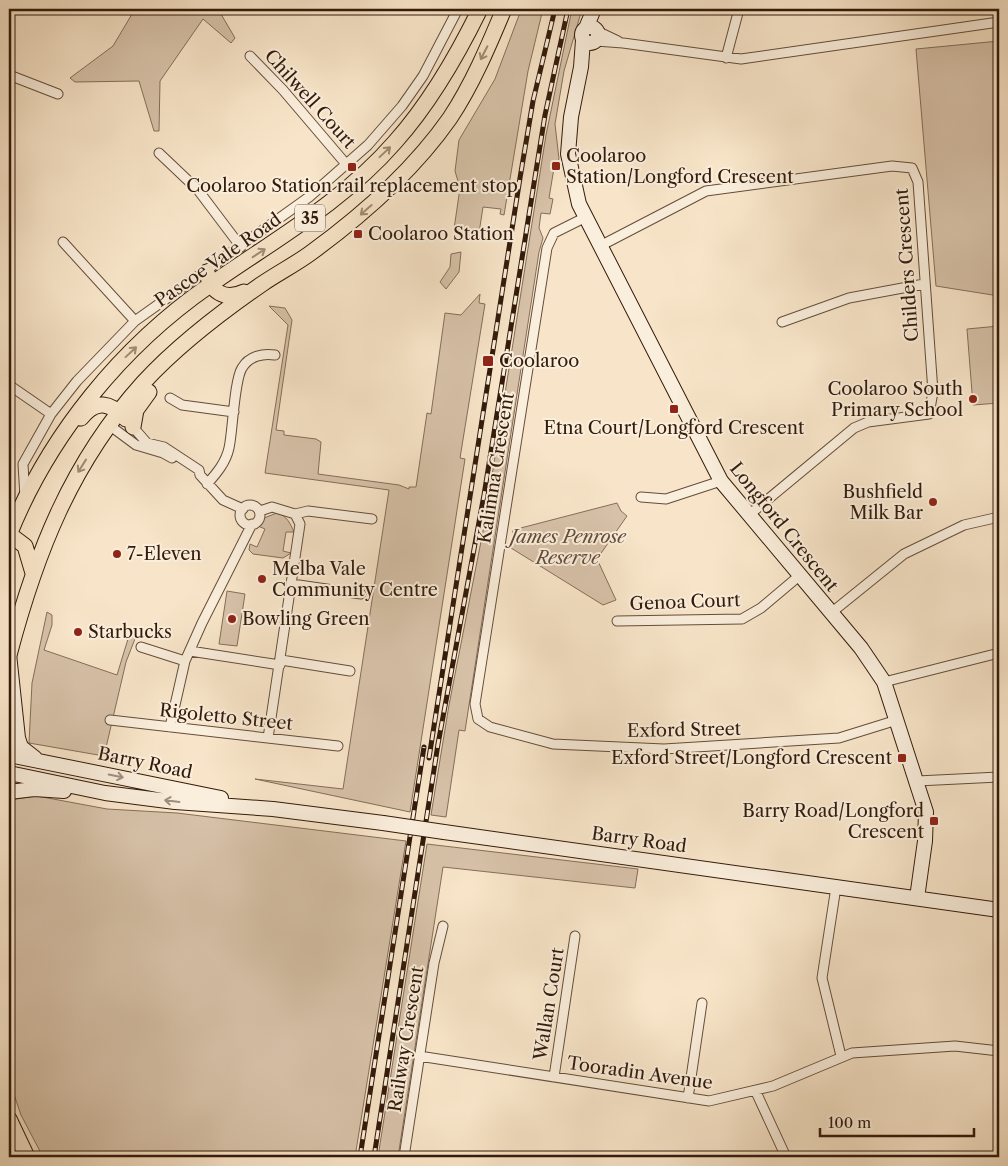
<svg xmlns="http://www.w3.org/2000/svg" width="1008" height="1166" viewBox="0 0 1008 1166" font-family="'Libre Caslon Text',serif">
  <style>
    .green { fill: #d7c2a9; stroke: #856e5a }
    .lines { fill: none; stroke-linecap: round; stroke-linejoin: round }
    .street-casing { stroke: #644d3a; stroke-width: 11 }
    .secondary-casing { stroke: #331a0a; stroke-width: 16 }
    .primary-casing { stroke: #331a0a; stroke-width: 17 }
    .street { stroke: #faeedc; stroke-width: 9 }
    .secondary { stroke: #faeedc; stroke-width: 14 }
    .primary { stroke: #f8e5c9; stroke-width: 15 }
    .rail-casing { stroke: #331a0a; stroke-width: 5 }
    .rail { stroke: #faeedc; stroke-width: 3; stroke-dasharray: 9; stroke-linecap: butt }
    .secondary-bridge-casing { stroke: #331a0a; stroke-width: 16; stroke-linecap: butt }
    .secondary-bridge { stroke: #faeedc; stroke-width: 14 }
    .oneway { stroke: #9f8a73 }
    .oneway2 { stroke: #a08f7e }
    .poi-dot { fill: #8f2418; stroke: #faeedc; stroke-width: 2 }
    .labels { text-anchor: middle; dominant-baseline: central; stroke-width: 4; stroke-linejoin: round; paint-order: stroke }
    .shield { fill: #faeedc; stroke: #6f5a49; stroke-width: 1 }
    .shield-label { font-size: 16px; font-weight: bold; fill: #331a0a }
    .street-label { font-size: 18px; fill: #331a0a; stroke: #faeedc }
    .poi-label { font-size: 18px; fill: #331a0a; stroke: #faeedc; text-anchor: start }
    .park-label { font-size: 18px; font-style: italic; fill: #644c3a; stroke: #faeedc }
  </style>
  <rect width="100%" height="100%" fill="#f8e5c9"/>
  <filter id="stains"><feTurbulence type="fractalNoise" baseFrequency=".004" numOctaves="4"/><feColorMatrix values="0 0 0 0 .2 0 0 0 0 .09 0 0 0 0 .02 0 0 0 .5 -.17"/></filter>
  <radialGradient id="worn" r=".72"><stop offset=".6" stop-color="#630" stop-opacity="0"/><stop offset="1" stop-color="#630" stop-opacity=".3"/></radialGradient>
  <!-- green -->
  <path class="green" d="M135,9H218L235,38L231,43L203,19L160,81L159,131H154L139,81L75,82L70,78L113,46Z
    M519,9H543L528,71L504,215L500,214L501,209L483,207L479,233L454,229L460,188L455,171L459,140L495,79L521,10Z
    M572,9H582L564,71L555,124L559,159L557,162H555L549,198L553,199L550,214L541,213L539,228L543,238L539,252L465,731L459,730L446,817L431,815L449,705L484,526L546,135Z
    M999,41V296L936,286L916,49Z
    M461,252L459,272L446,289L440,282L450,267L451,254Z
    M480,294L479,303L485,304L460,458L465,459L410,812L255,779L343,789L389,490L265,473L288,325L269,306L285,308L292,320L276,430L284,431V435L316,439L321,442L318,474L399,485L409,489V487H416L427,413L431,414L445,313L461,315Z
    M999,326V403L973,405L967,329Z
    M617,503L621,511L627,516L597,559L616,600L603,605L511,548L513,530Z
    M277,513C287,516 290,523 294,532H286L283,551L291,553L283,558L253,554L249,550L250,544L257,547L265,529L258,526L264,518Z
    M227,591L245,594L237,646L219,644Z
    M47,612L52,615V625L44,650L117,675L131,629L138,631L126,662L104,756L29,743L32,683Z
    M37,796L107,809L177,813L406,841L355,1157H43L21,1115L9,1080V800Z
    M427,844L638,869L635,888L443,867L398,1157H378Z"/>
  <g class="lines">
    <!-- street casing -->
    <g class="street-casing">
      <path id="street" d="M597,31L618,41
        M596,41L623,43L741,59L999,22
        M250,56L283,90L346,164
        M726,58L739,9
        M9,75L58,94
        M159,153L198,190L241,247
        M586,217L554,233L547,248L475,704L478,719L490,727L553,744L664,749L839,738L897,720
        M63,242L135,321
        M600,246L706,191L892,166L912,168L918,182L933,392L929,414L868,422L854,428L749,515
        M782,322L849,298L924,284
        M9,385L51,414
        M170,398L182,405L234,412
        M109,425L136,445L163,453L172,458
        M133,427L147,443L164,447L199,470L200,475L223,500L243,509
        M207,484C217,473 226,462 229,448C233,430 234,381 242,368C249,356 263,353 275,355
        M25,497L23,464L51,414L77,381L135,321L309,197L368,145L402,106L423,76L458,9
        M641,497L666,499L721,481
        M240 515a10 10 0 1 1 20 0a10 10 0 1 1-20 0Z
        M260,511L272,507L295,514L308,511L372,519
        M292,584L361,594
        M831,613L904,554L964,525L999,517
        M617,621L742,619L761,608L799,576
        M141,647L185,661
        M190,651L280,665
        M281,660L350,671
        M884,682L999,653
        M110,720L338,746
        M170,727L185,661L202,623L252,524
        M268,738L300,524L295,514
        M917,781L999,777
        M836,887L822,978L841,1056
        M419,1056L709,1101L773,1086L852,1053L955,1046L999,1051
        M554,1077L575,936
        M756,1092L786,1157
        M688,1098L702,1003
        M404,1157L434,963L443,926"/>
    </g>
    <!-- secondary casing -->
    <g class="secondary-casing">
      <path id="secondary" d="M582 35a8 8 0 1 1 16 0a8 8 0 1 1-16 0Z
        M586,28L594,9
        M583,40L581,67L571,117L568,154L579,204L721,481L861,648L884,682L926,812L925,841L917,898
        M9,654L18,738L21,747L35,758
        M9,755L221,798
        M9,773L105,793L175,802L273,809L383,823
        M9,792L34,789L64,791
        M444,832L999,910"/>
    </g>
    <!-- primary casing -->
    <g class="primary-casing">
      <path id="primary" d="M207,272C210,292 225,301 244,292
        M81,418C96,399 110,402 126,419
        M133,427L136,410L149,392
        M9,534L25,546L33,573
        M9,535C49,435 122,346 210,285C274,240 343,202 395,142C430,103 457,56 480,9
        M9,655C36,553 71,463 143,383C178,345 220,313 262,284C278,273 296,264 312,252C364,214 413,171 450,118C472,85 489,45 504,9
        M9,1119L27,1157"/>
    </g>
    <!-- street -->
    <use href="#street" class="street"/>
    <!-- secondary -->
    <use href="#secondary" class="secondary"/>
    <!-- primary -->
    <use href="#primary" class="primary"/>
    <!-- rail casing -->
    <g class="rail-casing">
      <path id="rail" d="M429,758L520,178L533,101L555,9
        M360,1157L424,747
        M374,1157L438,744L484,495L545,115L568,9"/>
    </g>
    <!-- rail -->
    <use href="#rail" class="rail"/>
    <!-- secondary-bridge casing -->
    <g class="secondary-bridge-casing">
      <path id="secondary-bridge" d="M383,823L444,832"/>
    </g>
    <!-- secondary-bridge -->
    <use href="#secondary-bridge" class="secondary-bridge"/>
  </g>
  <!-- one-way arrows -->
  <defs><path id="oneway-shaft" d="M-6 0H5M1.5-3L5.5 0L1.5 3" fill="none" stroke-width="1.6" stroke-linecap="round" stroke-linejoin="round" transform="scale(1.25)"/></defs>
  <g class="oneway">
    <use href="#oneway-shaft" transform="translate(484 53) rotate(117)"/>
    <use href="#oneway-shaft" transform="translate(385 152) rotate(-43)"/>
    <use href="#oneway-shaft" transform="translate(366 210) rotate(139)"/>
    <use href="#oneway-shaft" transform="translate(259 253) rotate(-33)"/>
    <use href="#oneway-shaft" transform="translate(131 352) rotate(-43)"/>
    <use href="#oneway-shaft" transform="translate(82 466) rotate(122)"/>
  </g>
  <g class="oneway2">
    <use href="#oneway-shaft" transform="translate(116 776) rotate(12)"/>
    <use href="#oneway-shaft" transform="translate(172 801) rotate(-173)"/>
  </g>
  <!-- markers -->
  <g class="poi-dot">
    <rect x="551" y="161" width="10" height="10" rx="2.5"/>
    <rect x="347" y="162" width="10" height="10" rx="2.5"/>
    <rect x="353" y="229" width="10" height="10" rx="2.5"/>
    <rect x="482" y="355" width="12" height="12" rx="2.5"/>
    <circle cx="973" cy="399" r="5"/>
    <rect x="669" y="404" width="10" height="10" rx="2.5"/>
    <circle cx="933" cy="502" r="5"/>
    <circle cx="117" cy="554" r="5"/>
    <circle cx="262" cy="579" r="5"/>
    <circle cx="232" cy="619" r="5"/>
    <circle cx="78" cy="632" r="5"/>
    <rect x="897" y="753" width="10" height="10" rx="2.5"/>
    <rect x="929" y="816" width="10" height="10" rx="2.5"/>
  </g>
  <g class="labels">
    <!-- shield labels -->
    <rect class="shield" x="295" y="204.5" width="30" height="27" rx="4"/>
    <g class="shield-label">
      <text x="310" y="218">35</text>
    </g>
    <!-- street labels -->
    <g class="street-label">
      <text transform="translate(310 99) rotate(48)">Chilwell Court</text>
      <text transform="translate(218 260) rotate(-35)">Pascoe Vale Road</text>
      <text transform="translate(907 265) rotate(-94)">Childers Crescent</text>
      <text transform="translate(496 468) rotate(-81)">Kalimna Crescent</text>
      <text transform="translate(784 527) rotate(51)">Longford Crescent</text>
      <text transform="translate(685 602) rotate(-2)">Genoa Court</text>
      <text transform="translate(226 717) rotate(6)">Rigoletto Street</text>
      <text transform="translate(684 730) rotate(-1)">Exford Street</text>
      <text transform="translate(145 763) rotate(12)">Barry Road</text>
      <text transform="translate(639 840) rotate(8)">Barry Road</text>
      <text transform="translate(549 1004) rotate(-81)">Wallan Court</text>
      <text transform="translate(406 1039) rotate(-81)">Railway Crescent</text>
      <text transform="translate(640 1073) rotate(8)">Tooradin Avenue</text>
    </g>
    <!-- poi labels -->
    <g class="poi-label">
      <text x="566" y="156">Coolaroo<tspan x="566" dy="21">Station/Longford Crescent</tspan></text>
      <text x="352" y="186" text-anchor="middle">Coolaroo Station rail replacement stop</text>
      <text x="368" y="234">Coolaroo Station</text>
      <text x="499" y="361">Coolaroo</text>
      <text x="963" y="389" text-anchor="end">Coolaroo South<tspan x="963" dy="21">Primary School</tspan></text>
      <text x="674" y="428" text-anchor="middle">Etna Court/Longford Crescent</text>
      <text x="923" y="492" text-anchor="end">Bushfield<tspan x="923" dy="21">Milk Bar</tspan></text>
      <text x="127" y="554">7-Eleven</text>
      <text x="272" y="569">Melba Vale<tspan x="272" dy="21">Community Centre</tspan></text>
      <text x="242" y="619">Bowling Green</text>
      <text x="88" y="632">Starbucks</text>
      <text x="892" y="758" text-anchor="end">Exford Street/Longford Crescent</text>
      <text x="924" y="811" text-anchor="end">Barry Road/Longford<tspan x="924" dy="21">Crescent</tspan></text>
    </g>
    <!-- park labels -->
    <g class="park-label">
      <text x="568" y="537">James Penrose<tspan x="568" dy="21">Reserve</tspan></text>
    </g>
  </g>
  <!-- margin -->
  <rect width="1008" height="1166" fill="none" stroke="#f8e5c9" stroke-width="30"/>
  <rect x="10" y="10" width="988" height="1146" fill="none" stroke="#331a0a" stroke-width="2.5"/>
  <rect x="15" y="15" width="978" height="1136" fill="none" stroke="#331a0a"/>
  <!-- scale -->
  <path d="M820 1128v8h154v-8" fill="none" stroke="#331a0a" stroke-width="2.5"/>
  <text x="828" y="1128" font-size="15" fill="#331a0a" stroke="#faeedc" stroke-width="4" paint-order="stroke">100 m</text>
  <rect width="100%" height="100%" filter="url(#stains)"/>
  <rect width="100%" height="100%" fill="url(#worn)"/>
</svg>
